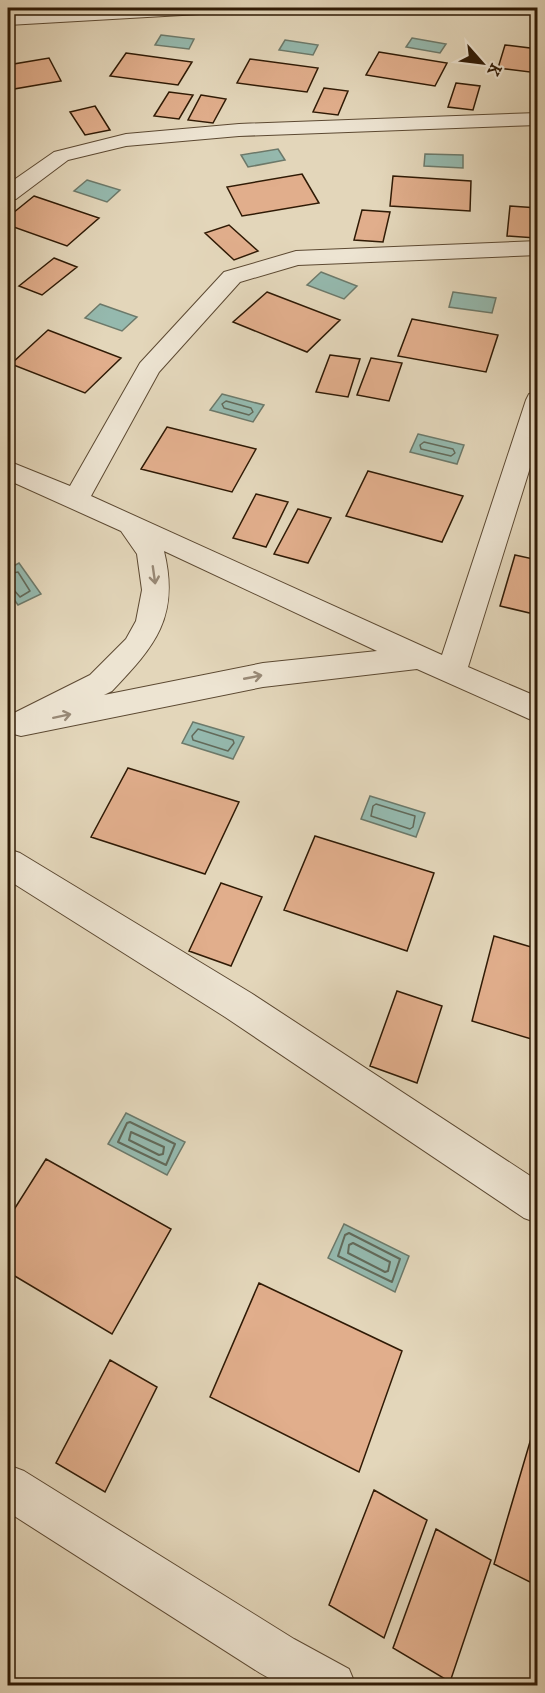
<svg xmlns="http://www.w3.org/2000/svg" width="545" height="1693" viewBox="0 0 545 1693" font-family="'IM FELL DW Pica',serif">
  <style>
    .water { fill: #95b9ae; stroke: #6c796a; stroke-width: 1.5 }
    .lines { fill: none; stroke-linecap: round; stroke-linejoin: round }
    .shore-far1 { stroke: #626a5a; stroke-width: 1.5 }
    .shore { stroke: #626a5a; stroke-width: 2 }
    .building { fill: #e1ae8c; stroke: #2f1a05; stroke-width: 1.5 }
    .street-casing { stroke: #5c4932; stroke-width: 2 }
    .street { fill: #ede4d2; fill-rule: evenodd }
    .oneway { stroke: #988976 }
  </style>
  <rect width="100%" height="100%" fill="#e3d6ba"/>
  <filter id="stains"><feTurbulence type="fractalNoise" baseFrequency=".00333" numOctaves="4"/><feColorMatrix values="0 0 0 0 .2 0 0 0 0 .09 0 0 0 0 .02 0 0 0 .5 -.17"/></filter>
  <radialGradient id="worn" r=".72"><stop offset=".6" stop-color="#630" stop-opacity="0"/><stop offset="1" stop-color="#630" stop-opacity=".3"/></radialGradient>
  <!-- water -->
  <path class="water" d="M161,35L194,39L189,49L155,45Z
    M412,38L446,44L440,53L406,47Z
    M285,40L318,45L313,55L279,50Z
    M278,149L285,160L248,167L241,155Z
    M425,154L463,155V168L424,166Z
    M87,180L120,190L107,202L74,191Z
    M321,272L357,286L344,299L307,285Z
    M453,292L496,298L492,313L449,307Z
    M100,304L137,317L122,331L85,318Z
    M222,394L264,405L253,422L210,410Z
    M418,434L464,445L457,464L410,452Z
    M19,563L41,594L18,605L8,591V569Z
    M193,722L244,737L233,759L182,743Z
    M370,796L425,813L416,837L361,819Z
    M126,1113L185,1142L167,1175L108,1144Z
    M344,1224L409,1256L395,1292L328,1258Z"/>
  <g class="lines">
    <!-- shore-far1 -->
    <path class="shore-far1" d="M226,401L251,408L253,412L249,415L224,408L222,404Z
      M424,442L453,449L455,453L451,456L421,449L420,445Z
      M8,574L18,572L30,591L20,597L13,589L8,588
      M198,729L233,740L234,743L228,751L193,740L192,736Z
      M376,804L415,816L413,827L410,829L371,816L373,806Z"/>
    <!-- shore -->
    <path class="shore" d="M130,1122L175,1144L166,1165L118,1142L127,1123Z
      M131,1132L164,1147L163,1154L159,1155L129,1140Z
      M349,1233L400,1259L392,1282L338,1256L345,1235Z
      M353,1243L390,1262L388,1271L385,1272L348,1253L349,1245Z"/>
  </g>
  <!-- building -->
  <path class="building" d="M505,45L538,49V73L498,68Z
    M379,52L447,63L435,86L366,75Z
    M126,53L192,62L178,85L110,76Z
    M49,58L61,81L8,90V65Z
    M250,59L318,68L307,92L237,83Z
    M456,83L480,86L473,110L448,107Z
    M324,88L348,91L338,115L313,112Z
    M169,92L193,95L179,119L154,116Z
    M201,95L226,99L213,123L188,120Z
    M95,106L110,130L85,135L70,112Z
    M302,174L319,203L242,216L227,187Z
    M393,176L471,181L470,211L390,206Z
    M34,196L99,218L67,246L8,225V217Z
    M510,206L538,208L536,238L507,236Z
    M362,210L390,212L383,242L354,240Z
    M229,225L258,251L234,260L205,233Z
    M54,258L77,267L42,295L19,286Z
    M267,292L340,320L307,352L233,322Z
    M412,319L498,335L486,372L398,356Z
    M48,330L121,358L85,393L11,364Z
    M330,355L360,359L348,397L316,392Z
    M371,358L402,363L389,401L357,395Z
    M167,427L256,449L232,492L141,469Z
    M368,471L463,496L442,542L346,516Z
    M256,494L288,502L266,547L233,538Z
    M298,509L331,518L308,563L274,554Z
    M515,555L538,560V615L500,606Z
    M128,768L239,802L205,874L91,837Z
    M315,836L434,873L407,951L284,910Z
    M221,883L262,897L231,966L189,951Z
    M494,936L538,949V1041L472,1021Z
    M397,991L442,1006L417,1083L370,1066Z
    M46,1159L171,1229L112,1334L8,1272V1219Z
    M259,1283L402,1351L359,1472L210,1397Z
    M110,1360L157,1387L105,1492L56,1463Z
    M532,1435L538,1438V1586L494,1564Z
    M374,1490L427,1520L384,1638L329,1605Z
    M436,1529L491,1560L450,1682L393,1648Z"/>
  <g class="lines">
    <!-- street casing -->
    <g class="street-casing">
      <path id="street" d="M131,8H226L223,12L217,13L8,25V15Z
        M538,113V125L239,136L126,146L68,160L16,199L8,200V184L54,152L126,134L239,124Z
        M538,241V255L298,265L240,282L159,372L91,496L442,655L526,400L529,394L538,392V442L468,667L538,697V723L417,669L263,687L21,736L10,733L8,720L10,715L90,675L126,639L136,621L142,590L137,554L121,531L8,480V461L70,486L140,363L224,272L296,251ZM164,551L377,651L263,663L104,695L112,691C155,646 180,617 164,551Z
        M8,849L20,853L251,993L538,1181V1223L524,1218L225,1017L8,880Z
        M8,1465L24,1471L294,1639L349,1669L356,1686H283L260,1673L8,1512Z"/>
    </g>
    <!-- street -->
    <use href="#street" class="street"/>
  </g>
  <!-- one-way arrows -->
  <defs><path id="oneway-shaft" d="M-6 0H5M1.5-3L5.5 0L1.5 3" fill="none" stroke-width="1.6" stroke-linecap="round" stroke-linejoin="round" transform="scale(1.5)"/></defs>
  <g class="oneway">
    <use href="#oneway-shaft" transform="translate(154 575) rotate(82)"/>
    <use href="#oneway-shaft" transform="translate(253 677) rotate(-11)"/>
    <use href="#oneway-shaft" transform="translate(62 716) rotate(-12)"/>
  </g>
  <!-- margin -->
  <rect width="545" height="1693" fill="none" stroke="#e3d6ba" stroke-width="30"/>
  <rect x="9" y="9" width="527" height="1675" fill="none" stroke="#2f1a05" stroke-width="3"/>
  <rect x="15" y="15" width="515" height="1663" fill="none" stroke="#2f1a05" stroke-width="1.5"/>
  <!-- north arrow -->
  <g transform="translate(482 63) rotate(118)" stroke="#ede4d2" stroke-width="4.5" paint-order="stroke">
  <path d="M0-4.5L10 22L0 15L-10 22Z" fill="#2f1a05"/>
  <text y="-9" font-size="16" font-weight="bold" text-anchor="middle" fill="#2f1a05">K</text>
  </g>
  <rect width="100%" height="100%" filter="url(#stains)"/>
  <rect width="100%" height="100%" fill="url(#worn)"/>
</svg>
